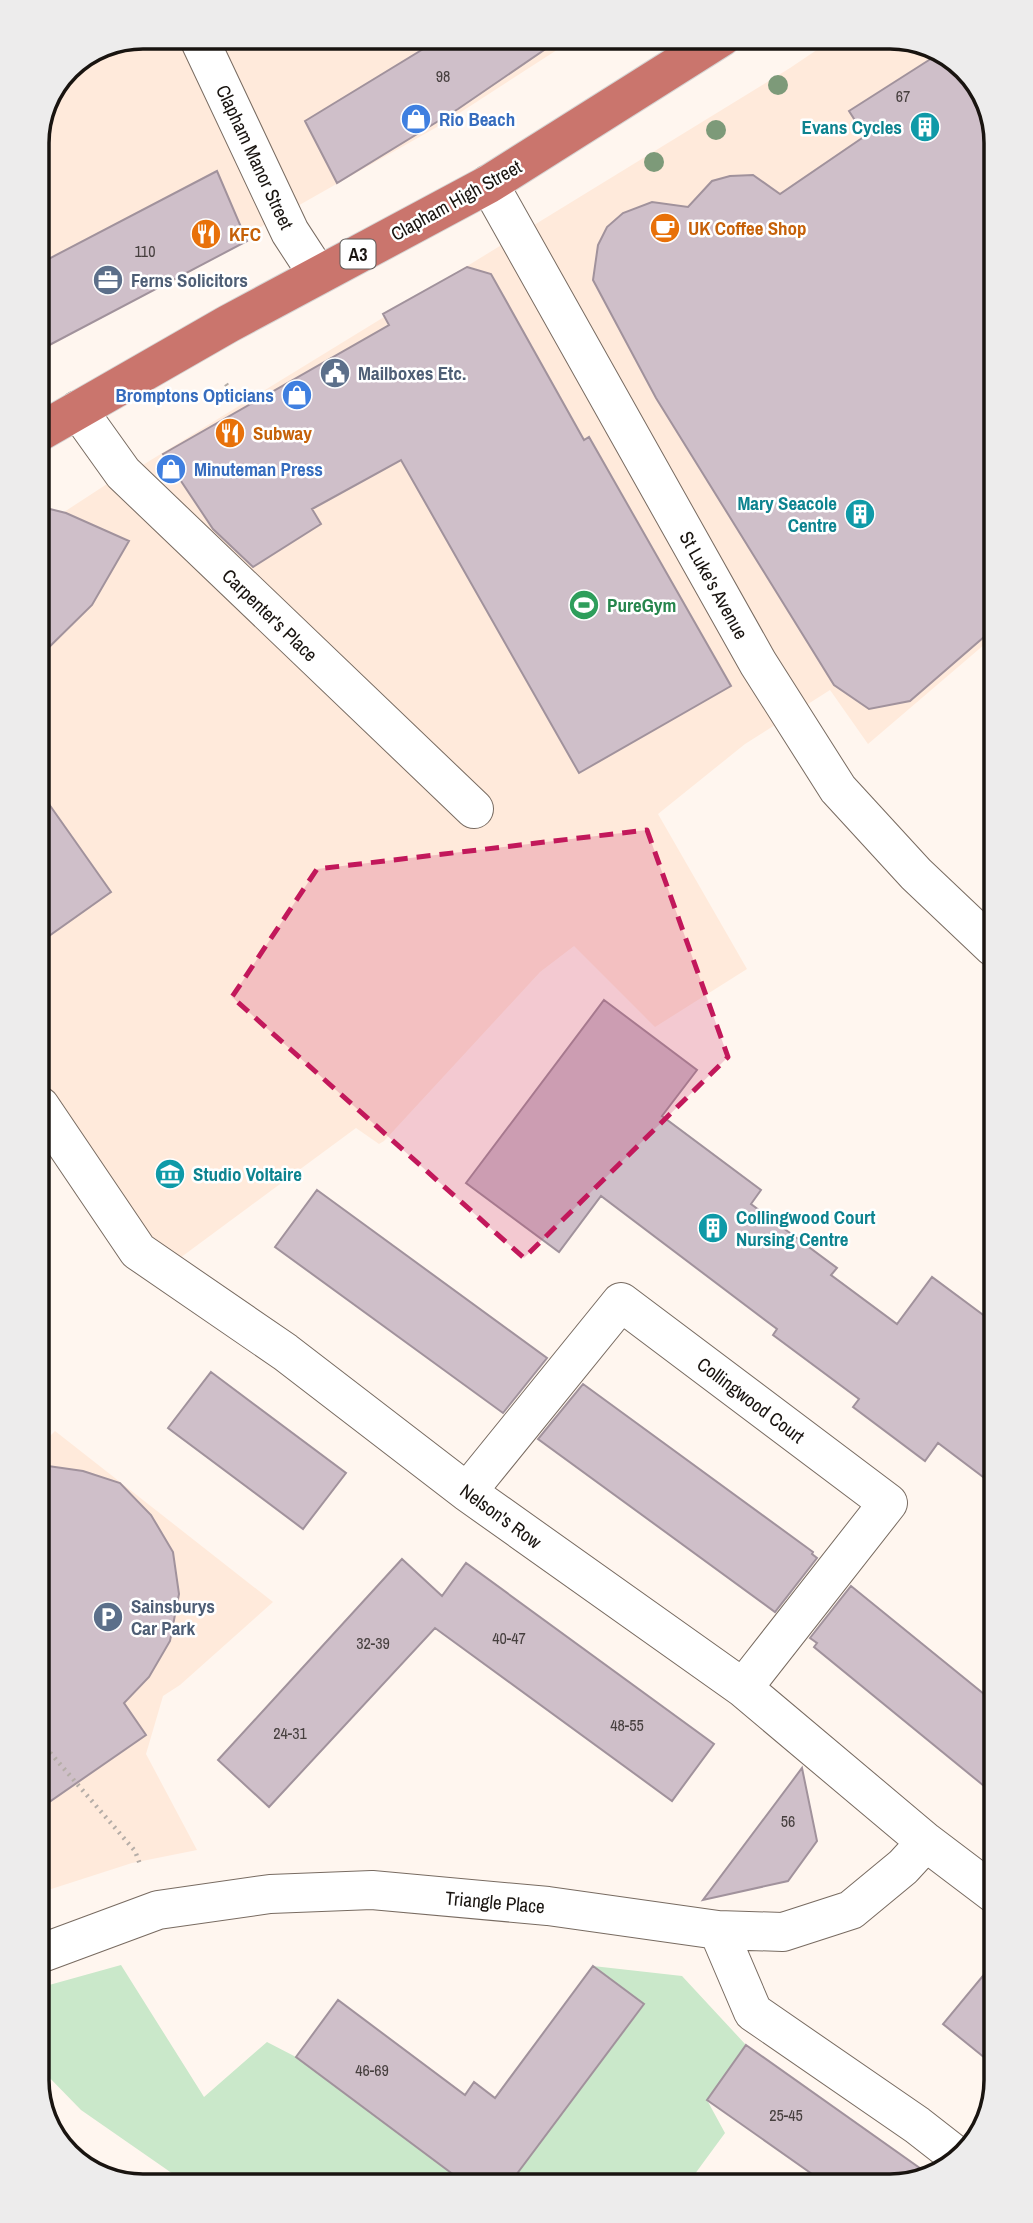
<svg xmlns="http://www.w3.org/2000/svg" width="1033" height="2223" viewBox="0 0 1033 2223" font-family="'Archivo Narrow',sans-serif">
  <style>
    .commercial { fill: #ffeadb }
    .green { fill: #cae8ca }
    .building { fill: #cfbfc9; stroke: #a1929c; stroke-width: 2 }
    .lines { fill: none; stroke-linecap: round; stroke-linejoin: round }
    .minor-casing { stroke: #786b61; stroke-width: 40 }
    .highway-casing { stroke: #d6d5d4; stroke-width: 40 }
    .path { stroke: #b5ada7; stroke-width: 4.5; stroke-dasharray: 2 5; stroke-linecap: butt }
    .minor { stroke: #fff; stroke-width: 38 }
    .highway { stroke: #ca756d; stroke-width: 38 }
    .tree { fill: #7d9a79 }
    .marked { fill: #c2185b; fill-opacity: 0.2; stroke: #c2185b; stroke-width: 5; stroke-dasharray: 14 9; stroke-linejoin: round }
    .labels { text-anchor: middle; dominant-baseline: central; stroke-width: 5; stroke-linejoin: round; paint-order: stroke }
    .number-label { font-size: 16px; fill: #463f3e }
    .shield { fill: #fff; stroke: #5e5a58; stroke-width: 2 }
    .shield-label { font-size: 18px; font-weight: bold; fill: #191410 }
    .shop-label { font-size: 19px; font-weight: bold; fill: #366cbe; stroke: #fff; text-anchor: start }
    .culture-label { font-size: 19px; font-weight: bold; fill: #0d838f; stroke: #fff; text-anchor: end }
    .street-label { font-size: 19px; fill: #191410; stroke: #fff }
    .food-label { font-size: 19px; font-weight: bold; fill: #c56008; stroke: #fff; text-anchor: start }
    .service-label { font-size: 19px; font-weight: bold; fill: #4e5e75; stroke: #fff; text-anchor: start }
    .leisure-label { font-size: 19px; font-weight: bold; fill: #27864d; stroke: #fff; text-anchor: start }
    .rim { fill: none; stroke: #191410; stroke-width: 3.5 }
  </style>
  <rect width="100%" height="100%" fill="#fff6ef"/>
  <!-- commercial -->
  <path class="commercial" d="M143,37H577L444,123L38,353L37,136L68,67Z
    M836,37H898L955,58L991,108L992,638L868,744L830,690L745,744L658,814L747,969L655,1027L574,946L540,972L384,1141L379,1144L356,1128L161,1272L40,1086L38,529L107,484L138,468L790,68Z
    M41,1425L48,1438L55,1431L273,1602L180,1685L163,1696L146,1754L197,1850L132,1863L42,1892Z"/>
  <!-- green -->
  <path class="green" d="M121,1965L204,2097L267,2042L296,2057L466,2184L216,2185L176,2176L81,2110L42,2070V1987Z
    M593,1966L682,1976L746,2045L707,2100L725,2133L689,2182L510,2183L644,2005Z"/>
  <!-- building -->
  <path class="building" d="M443,37H563L458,109L337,183L305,121Z
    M940,53L955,58L990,108L992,630L910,701L869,709L834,685L656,398L593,280L598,245L607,227L623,213L652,202L688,207L712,181L730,176L753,175L780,194L865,136L849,111Z
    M217,171L247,241L38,351L37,265Z
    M467,267L491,274L584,440L589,437L731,686L579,773L401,460L312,509L321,524L253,567L213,529L163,454L389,325L383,314Z
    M38,506L66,513L129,541L92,605L38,658Z
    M39,790L111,892L39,943Z
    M604,1000L697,1070L662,1116L761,1190L751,1204L837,1268L831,1275L897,1324L932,1277L994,1323L995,1486L938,1443L925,1461L853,1407L859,1399L773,1335L777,1329L601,1196L559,1252L466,1183Z
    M317,1190L547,1358L503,1413L275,1247Z
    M211,1372L346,1473L303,1529L168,1428Z
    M583,1384L813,1552L812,1554L817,1558L775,1612L538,1439Z
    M41,1465L83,1471L120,1483L151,1515L173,1552L179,1594L170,1641L149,1677L124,1703L146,1735L42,1807Z
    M402,1559L442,1596L466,1563L714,1744L672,1801L435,1628L269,1807L218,1760Z
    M851,1586L995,1703V1795L814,1647L817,1643L810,1638Z
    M802,1768L817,1841L788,1881L703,1900Z
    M996,1960V2067L943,2024Z
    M593,1966L644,2004L510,2183L466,2184L296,2057L338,2000L465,2095L474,2082L495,2098Z
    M746,2045L931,2176L925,2180L822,2181L707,2100Z"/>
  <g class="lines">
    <!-- minor casing -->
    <g class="minor-casing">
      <path id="minor" d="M198,37L290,232L318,275
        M489,184L758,663L838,789L916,874L993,947
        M78,410L123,473L474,809
        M40,1106L138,1251L285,1352L467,1492L743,1688L926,1842L996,1895
        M467,1492L621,1302L888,1503L743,1688
        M718,1930L753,2012L917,2125L958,2157
        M42,1953L158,1910L270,1894L372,1890L548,1906L718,1930L783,1932L851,1910L903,1867L926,1842"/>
    </g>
    <!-- highway casing -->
    <g class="highway-casing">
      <path id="highway" d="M38,433L228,324L489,184L722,37"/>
    </g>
    <!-- path -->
    <path class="path" d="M226,384L231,391
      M41,1742L135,1851L141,1867"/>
    <!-- minor -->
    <use href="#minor" class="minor"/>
    <!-- highway -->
    <use href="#highway" class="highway"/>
  </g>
  <!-- trees -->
  <g class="tree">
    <circle cx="778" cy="85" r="10"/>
    <circle cx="716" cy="130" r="10"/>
    <circle cx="654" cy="162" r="10"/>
  </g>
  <!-- marked area -->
  <path class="marked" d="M647,830L728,1057L524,1258L232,997L317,869Z"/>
  <!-- icons -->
  <defs>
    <g id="shop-disc" transform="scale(1.575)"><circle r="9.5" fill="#3f7fe0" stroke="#fff"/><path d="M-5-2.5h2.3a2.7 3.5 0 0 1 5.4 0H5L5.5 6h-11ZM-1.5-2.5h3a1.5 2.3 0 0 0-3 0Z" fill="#fff"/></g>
    <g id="building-disc" transform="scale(1.575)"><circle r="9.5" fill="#0f9aa8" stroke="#fff"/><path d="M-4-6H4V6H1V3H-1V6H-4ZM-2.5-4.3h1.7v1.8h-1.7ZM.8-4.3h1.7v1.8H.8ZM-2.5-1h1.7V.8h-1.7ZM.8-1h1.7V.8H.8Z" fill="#fff"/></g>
    <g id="cafe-disc" transform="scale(1.575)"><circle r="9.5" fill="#e8710a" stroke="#fff"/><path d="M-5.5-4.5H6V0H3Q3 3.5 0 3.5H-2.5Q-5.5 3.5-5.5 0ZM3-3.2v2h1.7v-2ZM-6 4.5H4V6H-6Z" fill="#fff"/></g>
    <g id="restaurant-disc" transform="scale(1.575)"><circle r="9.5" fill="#e8710a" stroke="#fff"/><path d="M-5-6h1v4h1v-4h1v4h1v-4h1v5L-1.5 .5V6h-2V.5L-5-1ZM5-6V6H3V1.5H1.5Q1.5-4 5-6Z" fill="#fff"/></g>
    <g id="office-disc" transform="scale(1.575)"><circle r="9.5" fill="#5c6f8a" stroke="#fff"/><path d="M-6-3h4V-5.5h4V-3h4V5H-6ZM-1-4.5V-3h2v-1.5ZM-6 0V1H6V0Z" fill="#fff"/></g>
    <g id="civic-disc" transform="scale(1.575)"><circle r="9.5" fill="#5c6f8a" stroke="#fff"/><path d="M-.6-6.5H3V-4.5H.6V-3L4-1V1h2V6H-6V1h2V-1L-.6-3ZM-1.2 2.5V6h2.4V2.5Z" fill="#fff"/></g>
    <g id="stadium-disc" transform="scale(1.575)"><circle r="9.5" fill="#2e9e5b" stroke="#fff"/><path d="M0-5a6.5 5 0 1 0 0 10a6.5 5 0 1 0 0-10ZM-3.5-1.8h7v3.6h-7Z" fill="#fff"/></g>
    <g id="museum-disc" transform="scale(1.575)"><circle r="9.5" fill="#0f9aa8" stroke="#fff"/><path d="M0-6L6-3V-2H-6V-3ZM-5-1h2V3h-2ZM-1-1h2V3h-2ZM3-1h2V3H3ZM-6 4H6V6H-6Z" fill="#fff"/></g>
    <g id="parking-disc" transform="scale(1.575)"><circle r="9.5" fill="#5c6f8a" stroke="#fff"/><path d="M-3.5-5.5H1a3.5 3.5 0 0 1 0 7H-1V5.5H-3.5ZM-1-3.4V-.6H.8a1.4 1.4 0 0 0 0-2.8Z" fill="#fff"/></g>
  </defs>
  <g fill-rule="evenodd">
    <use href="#shop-disc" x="416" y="119"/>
    <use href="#building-disc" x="925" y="127"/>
    <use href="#cafe-disc" x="665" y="228"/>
    <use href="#restaurant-disc" x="206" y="234"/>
    <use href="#office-disc" x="108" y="280"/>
    <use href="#civic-disc" x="335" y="373"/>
    <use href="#shop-disc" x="297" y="395"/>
    <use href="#restaurant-disc" x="230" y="433"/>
    <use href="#shop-disc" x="171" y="469"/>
    <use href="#building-disc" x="860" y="514"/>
    <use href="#stadium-disc" x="584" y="605"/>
    <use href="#museum-disc" x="170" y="1174"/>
    <use href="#building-disc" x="713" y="1228"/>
    <use href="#parking-disc" x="108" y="1617"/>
  </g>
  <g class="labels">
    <!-- number labels -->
    <g class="number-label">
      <text x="443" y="76">98</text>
      <text x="903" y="96">67</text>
      <text x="145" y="251">110</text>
      <text x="509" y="1638">40-47</text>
      <text x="373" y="1643">32-39</text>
      <text x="627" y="1725">48-55</text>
      <text x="290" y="1733">24-31</text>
      <text x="788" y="1821">56</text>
      <text x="372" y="2070">46-69</text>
      <text x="786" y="2115">25-45</text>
    </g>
    <!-- shield labels -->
    <rect class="shield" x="340.5" y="239.5" width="35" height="29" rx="5"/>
    <g class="shield-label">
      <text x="358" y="254">A3</text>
    </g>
    <!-- shop labels -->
    <g class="shop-label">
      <text x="439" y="119">Rio Beach</text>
      <text x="274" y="395" text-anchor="end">Bromptons Opticians</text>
      <text x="194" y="469">Minuteman Press</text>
    </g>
    <!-- culture labels -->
    <g class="culture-label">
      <text x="902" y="127">Evans Cycles</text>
      <text x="837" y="503">Mary Seacole<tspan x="837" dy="22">Centre</tspan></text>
      <text x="193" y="1174" text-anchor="start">Studio Voltaire</text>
      <text x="736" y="1217" text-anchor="start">Collingwood Court<tspan x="736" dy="22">Nursing Centre</tspan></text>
    </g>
    <!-- street labels -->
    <g class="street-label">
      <text transform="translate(255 157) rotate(65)">Clapham Manor Street</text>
      <text transform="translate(456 200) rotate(-29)">Clapham High Street</text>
      <text transform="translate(714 585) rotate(61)">St Luke's Avenue</text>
      <text transform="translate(270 615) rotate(44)">Carpenter's Place</text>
      <text transform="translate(751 1400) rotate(37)">Collingwood Court</text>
      <text transform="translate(501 1516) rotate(36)">Nelson's Row</text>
      <text transform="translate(495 1902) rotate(5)">Triangle Place</text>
    </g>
    <!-- food labels -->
    <g class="food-label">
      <text x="688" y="228">UK Coffee Shop</text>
      <text x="229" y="234">KFC</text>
      <text x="253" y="433">Subway</text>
    </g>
    <!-- service labels -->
    <g class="service-label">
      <text x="131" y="280">Ferns Solicitors</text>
      <text x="358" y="373">Mailboxes Etc.</text>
      <text x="131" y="1606">Sainsburys<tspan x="131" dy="22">Car Park</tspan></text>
    </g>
    <!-- leisure labels -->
    <g class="leisure-label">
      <text x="607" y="605">PureGym</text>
    </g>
  </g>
  <!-- crop -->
  <path d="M0 0H1033V2223H0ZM143 49H890A94 94 0 0 1 984 143V2080A94 94 0 0 1 890 2174H143A94 94 0 0 1 49 2080V143A94 94 0 0 1 143 49Z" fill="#edecec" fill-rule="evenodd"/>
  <path class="rim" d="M143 49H890A94 94 0 0 1 984 143V2080A94 94 0 0 1 890 2174H143A94 94 0 0 1 49 2080V143A94 94 0 0 1 143 49Z"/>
</svg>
